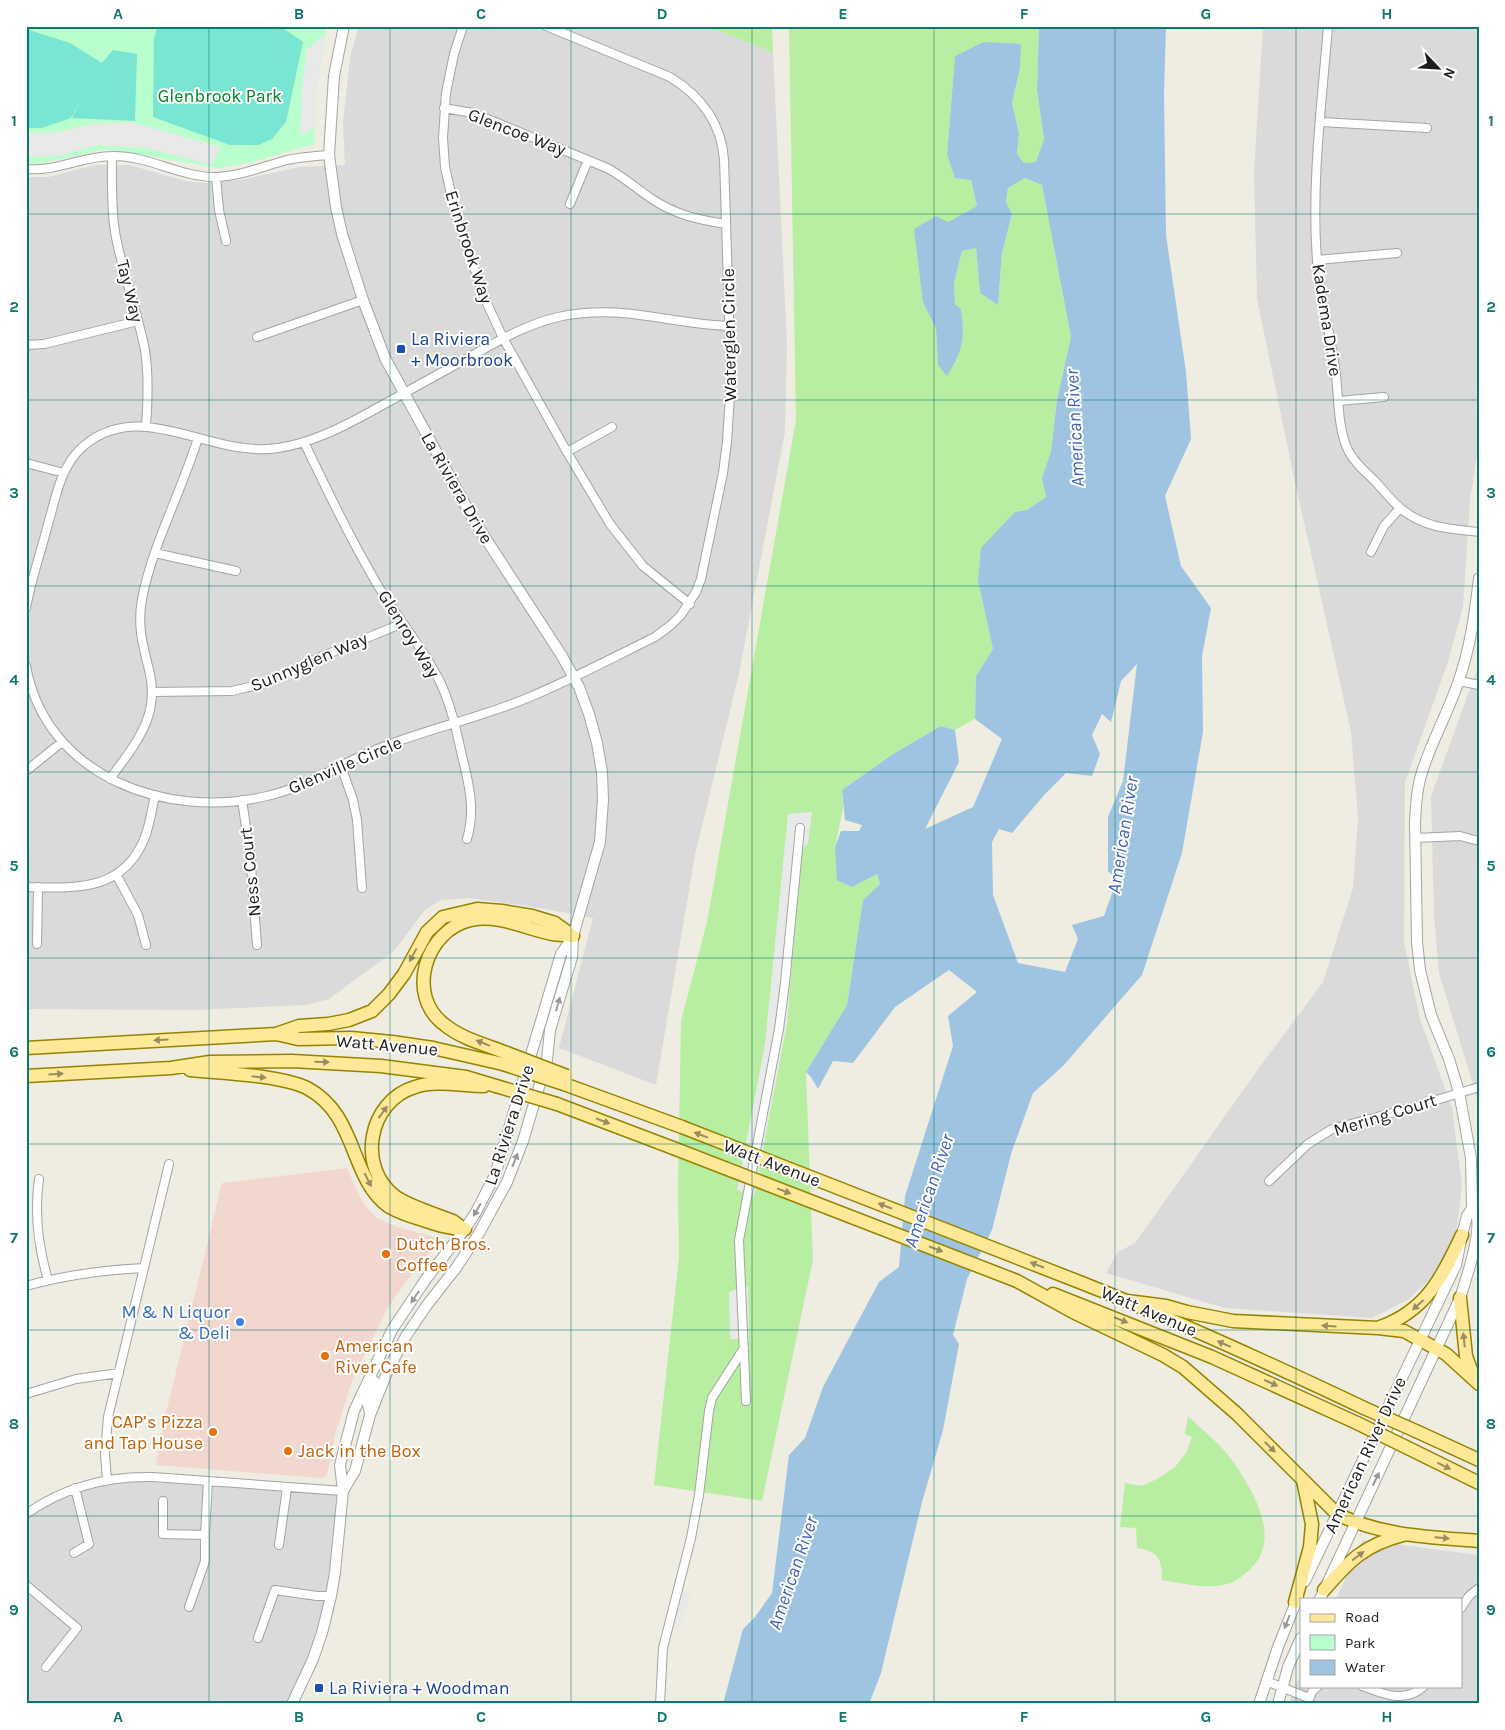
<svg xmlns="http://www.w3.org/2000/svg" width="1505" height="1730" viewBox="0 0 1505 1730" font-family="Karla,sans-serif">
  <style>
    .residential { fill: #dbdada }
    .commercial { fill: #f2d7cf }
    .grass { fill: #b8eea2 }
    .park { fill: #b9fecd }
    .pitch { fill: #78e6d2 }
    .parking { fill: #e9e9e9 }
    .water { fill: #9ec4e1; fill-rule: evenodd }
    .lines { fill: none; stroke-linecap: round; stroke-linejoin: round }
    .minor-casing { stroke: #a4a4a4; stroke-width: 10 }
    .tertiary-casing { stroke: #a4a4a4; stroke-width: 12 }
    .primary-casing { stroke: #968300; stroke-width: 15 }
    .minor { stroke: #fff; stroke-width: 8 }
    .tertiary { stroke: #fff; stroke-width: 10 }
    .primary { stroke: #ffe897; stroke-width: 12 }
    .primary-bridge-casing { stroke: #968300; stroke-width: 15; stroke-linecap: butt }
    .primary-bridge { stroke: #ffe897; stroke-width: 12 }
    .oneway { fill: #998d60 }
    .oneway2 { fill: #999 }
    .grid { fill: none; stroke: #0f766e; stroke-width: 1; stroke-opacity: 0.55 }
    .transit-dot { fill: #1a4fb4; stroke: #fff; stroke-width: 2 }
    .food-dot { fill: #e8710a; stroke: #fff; stroke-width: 2 }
    .shop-dot { fill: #3f7fe0; stroke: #fff; stroke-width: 2 }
    .labels { text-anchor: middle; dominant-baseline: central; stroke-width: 4; stroke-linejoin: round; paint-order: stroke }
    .park-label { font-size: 18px; fill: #028428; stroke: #fff }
    .street-label { font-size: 18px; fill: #1d1d1d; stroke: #fff }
    .transit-label { font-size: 18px; fill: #164399; stroke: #fff; text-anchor: start }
    .food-label { font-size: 18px; fill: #c56008; stroke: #fff; text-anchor: start }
    .shop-label { font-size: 18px; fill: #366cbe; stroke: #fff; text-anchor: end }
    .water-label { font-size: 19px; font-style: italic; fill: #4163b4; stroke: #fff }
    .neatline { fill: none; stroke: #0f766e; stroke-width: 2 }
    .grid-label { font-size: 16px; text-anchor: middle; font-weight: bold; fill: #0f766e }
  </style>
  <rect width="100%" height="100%" fill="#efede1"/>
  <!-- residential -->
  <path class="residential" d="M359,26H706L773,52L787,344L785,432L739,674L695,855L656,1085L559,1048L593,918L539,908L469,898L441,900L425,910L394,951L329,999L306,1005L193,1010L26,1009V177H48L95,165H130L185,181L205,183L240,180L299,167L345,165L343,122L350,58Z
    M1263,26H1479V440L1470,501L1463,607L1447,665L1405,782L1404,942L1420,1019L1452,1108L1462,1185L1457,1228L1438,1271L1409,1299L1372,1318L1225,1308L1106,1273L1118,1252L1135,1243L1259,1068L1323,982L1353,888L1358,817L1351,732L1293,473L1257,299L1254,172Z
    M1479,664V1104L1439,973L1434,915L1431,796Z
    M107,1480L343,1491L336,1564L313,1659L291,1704H26V1514Z
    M1363,1540L1479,1555V1704H1288L1301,1674V1686H1461V1599H1336Z"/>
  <!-- commercial -->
  <path class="commercial" d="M347,1168L360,1197L367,1208L377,1218L397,1227L435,1237V1246L404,1284L387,1309L352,1381L335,1435L327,1475L321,1478L156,1465L163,1425L222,1183Z"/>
  <!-- grass -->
  <path class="grass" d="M706,26H772L773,52Z
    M789,26H1039L1037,90L1044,139L1036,162L1024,163L1017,154L1019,133L1012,103L1020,68L983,42L955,56L947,154L971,180L977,206L948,222L923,301L936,329L938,365L961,309L955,304L954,283L962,251L976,247L980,293L998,305L1002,253L1012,214L1006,202L1008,188L1025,178L1042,185L1071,337L1057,400L1051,451L1042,478L1046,497L1027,510L1015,512L978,581L993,649L976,676L975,719L955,730L941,726L893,754L842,790L843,808L835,847L852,887L877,874L880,884L863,900L847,1005L806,1072L813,1260L762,1501L654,1485L679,1257L678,1190L681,1021L707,922L796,420Z
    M1188,1416C1204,1431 1224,1447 1236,1466C1256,1496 1283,1543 1247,1572C1241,1577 1235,1582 1227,1584C1207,1590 1183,1583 1162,1580C1162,1560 1159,1551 1137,1548L1136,1528L1120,1527L1125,1483L1142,1486L1159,1478L1175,1467L1186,1453L1192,1437L1185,1434Z"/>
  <!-- park -->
  <path class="park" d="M26,26H327L317,89L314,144L253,162L219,168L107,149L36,164L26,162Z"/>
  <!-- pitch -->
  <path class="pitch" d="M158,26H280L303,42L286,122L272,139L258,145H230L153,117L154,37Z
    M26,29L70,43L102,63L113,50L137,54L135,121L72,118L83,96L71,118L42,128H26Z"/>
  <!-- parking -->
  <path class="parking" d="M325,35L317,89L315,127L300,136L302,91L307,49Z
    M131,122L221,147L212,165L146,148L98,145L58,156L26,157V132L45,133L61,131L91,124Z
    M812,812L808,843L801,851L787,1024L754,1196L737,1190L765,1044L788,814Z
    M748,1286L749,1339H730L729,1292Z
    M681,1590L691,1595L680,1626L670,1625Z"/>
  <!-- water -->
  <path class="water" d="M1039,26H1166L1164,94L1166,235L1186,372L1191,439L1165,496L1181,566L1211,608L1202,656L1203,732L1182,853L1142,975L1063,1066L1033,1093L1011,1154L992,1230L967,1279L953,1335L959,1344L943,1430L922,1502L881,1673L869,1704H723L743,1629L755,1617L772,1593L789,1455L805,1438L823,1387L879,1282L899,1267L905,1196L953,1046L948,1016L977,992L949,970L895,1007L853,1063L833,1061L818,1089L811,1077L806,1072L847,1005L863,900L880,884L877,874L852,887L837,880L835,847L841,831H859L862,825L845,820L842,790L893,754L941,726L955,730L959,762L925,829L973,807L1002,739L975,719L976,676L993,649L978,581L981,548L1015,512L1027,510L1046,497L1042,478L1051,451L1057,400L1071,337L1042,185L1025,178L1008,188L1006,202L1012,214L1002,253L998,305L980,293L976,248L962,251L954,283L955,304L961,309C965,341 963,349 947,376L938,365L936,329L923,302L914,229L936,216L948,222L977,206L971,180L955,178L947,154L955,56L983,42L1021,44L1020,68L1012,103L1019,133L1017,154L1024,163L1036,162L1044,139L1037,90ZM1137,664L1123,781L1108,817V871L1117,879L1104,916L1072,925L1078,939L1065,972L1018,963L993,895L992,842L999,829L1012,833L1045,794L1066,773L1092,776L1100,754L1092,735L1102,714L1111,722L1121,681Z"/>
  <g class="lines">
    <!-- minor casing -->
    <g class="minor-casing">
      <path id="minor" d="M463,26L454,54L446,93L443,138L445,167L456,216L485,299L503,338L567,452L610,524L643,566L690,604
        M1328,26C1322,102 1311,184 1317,260C1320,297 1330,332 1335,368C1339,393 1337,428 1348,450C1354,462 1365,472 1375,481C1384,491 1393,503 1404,511C1426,528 1452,529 1479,532
        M444,108L473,113L607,168C624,177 637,189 652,199C676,215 699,220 726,224
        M1321,122L1427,128
        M112,156C112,181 111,207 115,232C122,272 137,310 145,350C149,376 148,400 146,426
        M26,169C56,172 83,156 112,156C148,155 181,178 217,177C241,176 264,166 287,160C301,157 315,156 329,155
        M216,177L219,210L226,241
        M570,204L588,160
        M1317,260L1397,253
        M257,337L363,300
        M26,345L44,344L138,321
        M1339,401L1384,397
        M304,442C327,490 350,538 377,584C397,618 424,648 441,684C452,708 457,734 463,760C470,788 475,811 467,839
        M567,452L612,427
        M26,463L64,473
        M1371,552L1384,526L1400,508
        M155,553L236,571
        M26,608C31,580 41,552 48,524C54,505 57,484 67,467C72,457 80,448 90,441C148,401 212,458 278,448C311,443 341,428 370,412C401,395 433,377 464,360C495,343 524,325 558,317C620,303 669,324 730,326
        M26,666C46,777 167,820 267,796C310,786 344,761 385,746C431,728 479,718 525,699C569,681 612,658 655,637L671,625L681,615L696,592L701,579L723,473L727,442L731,379L724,159C721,122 701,96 670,77L546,26
        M1459,681L1479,685
        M152,692L232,691L262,684L323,656L403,623
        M341,766L353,800L357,820L362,888
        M26,771L62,742
        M110,779C135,744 161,716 149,670C143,646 137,625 142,599C153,543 181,493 198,438
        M242,800L250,854L257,945
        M1415,838L1460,836L1479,841
        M116,874L138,915L146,945
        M26,887C75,888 124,892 145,837C150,824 152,809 155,795
        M37,944L38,887
        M39,1179C34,1214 38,1246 48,1280
        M1269,1181L1308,1144L1332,1129L1407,1109L1479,1087
        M26,1286C65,1275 104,1270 144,1268
        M26,1394L76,1379L119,1373
        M746,1401L739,1240L779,1029L785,983L800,828
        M107,1480L105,1454L108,1417L169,1164
        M163,1501V1534L205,1535
        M26,1514C64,1487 108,1476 153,1477L343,1491
        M279,1545L287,1488
        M74,1553L89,1544L75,1488
        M26,1585L77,1628L46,1667
        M189,1607L205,1561V1535L208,1481
        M1461,1608L1469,1596L1479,1588
        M258,1638L275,1590L317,1596H331
        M1266,1681L1309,1698
        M1362,1686C1383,1694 1405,1704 1424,1686
        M660,1704L663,1648L691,1538L699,1495L709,1411L712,1398L744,1348
        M1307,1704L1312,1692L1318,1686"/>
    </g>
    <!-- tertiary casing -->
    <g class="tertiary-casing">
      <path id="tertiary" d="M370,1414L367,1400L374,1381
        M343,1491L355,1471L370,1415L388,1370L406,1336L427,1305L456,1268L478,1235L507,1182L523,1141L547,1060L550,1030L572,957L573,936L600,842L603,800L602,772L597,743L589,714L579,687L562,656L473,519L385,358L363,300L342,234L336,207L329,155L334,76L344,26
        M1305,1581L1456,1265L1462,1235L1467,1216L1472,1208L1471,1158L1459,1092L1449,1059L1431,1015L1420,970L1417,942L1415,822C1416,804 1417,786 1423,769C1433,739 1448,712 1458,683C1470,649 1475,613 1479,578
        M1320,1599L1460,1298C1466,1280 1480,1236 1477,1218C1476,1215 1473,1211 1472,1208
        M292,1704L313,1659L322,1633L331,1596L335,1572L343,1491L340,1465L354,1411L392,1330L426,1279L465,1229L476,1212L495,1175L561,954L573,937
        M1259,1704L1278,1647L1298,1597
        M1278,1704L1288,1667L1301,1638"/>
    </g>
    <!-- primary casing -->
    <g class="primary-casing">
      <path id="primary" d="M276,1034L299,1026L328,1024L349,1020L372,1011L389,994L404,974L427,932L443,917L477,909L502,911L532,916L555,923L573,936
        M26,1048L276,1034L298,1039L351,1038L392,1042L433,1048L503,1064
        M507,1053C487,1045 462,1039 445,1025C405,996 425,930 471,920C500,914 525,929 553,934C559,935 565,935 572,936
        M190,1070C221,1073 281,1075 307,1088C358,1115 349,1177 388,1206C398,1212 410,1216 420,1219C435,1224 449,1229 465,1229
        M26,1076L171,1068L210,1062L292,1061L381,1066L466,1077L496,1086
        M564,1084L682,1127
        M557,1104L673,1148
        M461,1227L453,1221C435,1214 411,1207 396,1197C356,1168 368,1101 415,1087C436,1080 462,1086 484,1086
        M1017,1281L1073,1312L1163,1355L1183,1367L1237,1414L1337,1514C1381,1536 1431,1537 1479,1541
        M1082,1283C1178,1321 1271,1364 1364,1408
        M1053,1294L1212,1357L1357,1423
        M1460,1298L1466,1356L1474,1378
        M1127,1301L1166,1306L1187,1312L1233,1321L1378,1328L1404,1331L1446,1354L1479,1384
        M1380,1327C1426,1311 1443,1276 1462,1235
        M1418,1432L1479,1460
        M1410,1449L1479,1483
        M1324,1590C1349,1561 1364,1545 1403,1535
        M1295,1602L1310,1547L1312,1524L1303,1480"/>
    </g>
    <!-- minor -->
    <use href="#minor" class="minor"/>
    <!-- tertiary -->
    <use href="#tertiary" class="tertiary"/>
    <!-- primary -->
    <use href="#primary" class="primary"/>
    <!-- primary-bridge casing -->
    <g class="primary-bridge-casing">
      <path id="primary-bridge" d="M507,1053L567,1076
        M503,1064L564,1084
        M496,1086L557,1104
        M682,1127L1082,1283
        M673,1148L1017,1281
        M1364,1408L1418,1432
        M1357,1423L1410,1449"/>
    </g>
    <!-- primary-bridge -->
    <use href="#primary-bridge" class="primary-bridge"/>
  </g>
  <!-- one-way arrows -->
  <defs><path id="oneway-solid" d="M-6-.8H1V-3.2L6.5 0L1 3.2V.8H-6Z" transform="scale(1.25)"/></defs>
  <g class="oneway">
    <use href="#oneway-solid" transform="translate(413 955) rotate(118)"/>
    <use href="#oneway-solid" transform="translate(161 1040) rotate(177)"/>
    <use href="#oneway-solid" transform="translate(483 1043) rotate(-158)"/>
    <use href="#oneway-solid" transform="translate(322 1062) rotate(2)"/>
    <use href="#oneway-solid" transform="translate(56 1074) rotate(-3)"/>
    <use href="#oneway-solid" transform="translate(259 1077) rotate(6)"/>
    <use href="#oneway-solid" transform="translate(383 1112) rotate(-54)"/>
    <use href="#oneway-solid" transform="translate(603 1121) rotate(21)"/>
    <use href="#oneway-solid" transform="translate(701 1135) rotate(-159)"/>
    <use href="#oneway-solid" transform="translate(368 1180) rotate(63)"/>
    <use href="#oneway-solid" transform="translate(784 1191) rotate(21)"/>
    <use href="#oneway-solid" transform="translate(885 1206) rotate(-159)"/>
    <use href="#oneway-solid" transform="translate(936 1249) rotate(21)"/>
    <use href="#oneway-solid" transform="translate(1037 1265) rotate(-159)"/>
    <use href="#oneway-solid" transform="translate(1418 1305) rotate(138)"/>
    <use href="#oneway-solid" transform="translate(1121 1320) rotate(22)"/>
    <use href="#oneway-solid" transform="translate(1329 1326) rotate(-177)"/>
    <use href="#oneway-solid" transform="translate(1464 1340) rotate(-96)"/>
    <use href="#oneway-solid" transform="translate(1224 1344) rotate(-157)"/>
    <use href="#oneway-solid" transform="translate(1271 1383) rotate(24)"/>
    <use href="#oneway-solid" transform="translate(1270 1447) rotate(45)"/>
    <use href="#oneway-solid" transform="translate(1444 1466) rotate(26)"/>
    <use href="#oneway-solid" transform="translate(1442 1538) rotate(5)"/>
    <use href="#oneway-solid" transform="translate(1358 1556) rotate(-37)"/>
  </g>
  <g class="oneway2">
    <use href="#oneway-solid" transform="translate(558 1004) rotate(-74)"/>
    <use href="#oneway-solid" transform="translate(515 1160) rotate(-68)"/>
    <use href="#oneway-solid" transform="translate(477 1210) rotate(120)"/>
    <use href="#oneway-solid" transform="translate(415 1297) rotate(124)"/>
    <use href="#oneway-solid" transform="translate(1376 1479) rotate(-65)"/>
    <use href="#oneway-solid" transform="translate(1287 1622) rotate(111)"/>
  </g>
  <!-- grid -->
  <path class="grid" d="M209,26V1704M390,26V1704M571,26V1704M752,26V1704M934,26V1704M1115,26V1704M1296,26V1704M26,214H1479M26,400H1479M26,586H1479M26,772H1479M26,958H1479M26,1144H1479M26,1330H1479M26,1516H1479"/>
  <!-- markers -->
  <g class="transit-dot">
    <rect x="396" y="344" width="10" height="10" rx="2.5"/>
    <rect x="314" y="1683" width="10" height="10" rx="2.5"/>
  </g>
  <g class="food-dot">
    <circle cx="386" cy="1254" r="5"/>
    <circle cx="325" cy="1356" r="5"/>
    <circle cx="213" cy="1432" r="5"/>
    <circle cx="288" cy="1451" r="5"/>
  </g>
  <circle class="shop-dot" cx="240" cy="1322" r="5"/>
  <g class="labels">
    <!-- park labels -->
    <g class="park-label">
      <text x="220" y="96">Glenbrook Park</text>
    </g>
    <!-- street labels -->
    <g class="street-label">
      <text transform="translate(517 132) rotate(21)">Glencoe Way</text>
      <text transform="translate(469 247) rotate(72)">Erinbrook Way</text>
      <text transform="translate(130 291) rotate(76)">Tay Way</text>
      <text transform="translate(1327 320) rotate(81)">Kadema Drive</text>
      <text transform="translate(729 335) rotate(-91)">Waterglen Circle</text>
      <text transform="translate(457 488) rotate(60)">La Riviera Drive</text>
      <text transform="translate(409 634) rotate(58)">Glenroy Way</text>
      <text transform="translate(309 662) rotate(-23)">Sunnyglen Way</text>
      <text transform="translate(345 765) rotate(-23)">Glenville Circle</text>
      <text transform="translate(250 872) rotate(-96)">Ness Court</text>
      <text transform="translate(387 1045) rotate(5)">Watt Avenue</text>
      <text transform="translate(1385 1115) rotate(-17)">Mering Court</text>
      <text transform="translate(509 1125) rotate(-72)">La Riviera Drive</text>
      <text transform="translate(772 1163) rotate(21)">Watt Avenue</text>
      <text transform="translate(1149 1311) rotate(23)">Watt Avenue</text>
      <text transform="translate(1365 1455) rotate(-65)">American River Drive</text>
    </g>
    <!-- transit labels -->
    <g class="transit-label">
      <text x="411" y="339">La Riviera<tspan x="411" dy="21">+ Moorbrook</tspan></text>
      <text x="329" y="1688">La Riviera + Woodman</text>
    </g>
    <!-- food labels -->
    <g class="food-label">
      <text x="396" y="1244">Dutch Bros.<tspan x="396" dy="21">Coffee</tspan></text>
      <text x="335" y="1346">American<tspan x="335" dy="21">River Cafe</tspan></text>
      <text x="203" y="1422" text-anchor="end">CAP’s Pizza<tspan x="203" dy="21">and Tap House</tspan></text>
      <text x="298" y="1451">Jack in the Box</text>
    </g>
    <!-- shop labels -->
    <g class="shop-label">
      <text x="230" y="1312">M &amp; N Liquor<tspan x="230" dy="21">&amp; Deli</tspan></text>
    </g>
    <!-- water labels -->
    <g class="water-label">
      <text transform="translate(1075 428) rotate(-93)">American River</text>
      <text transform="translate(1123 835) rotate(-81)">American River</text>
      <text transform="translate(929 1191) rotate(-71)">American River</text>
      <text transform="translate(793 1573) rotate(-71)">American River</text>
    </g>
  </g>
  <!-- border -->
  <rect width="1505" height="1730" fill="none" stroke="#ffffff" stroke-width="55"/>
  <!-- legend -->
  <rect x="1300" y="1598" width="162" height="90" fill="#ffffff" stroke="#a5a5a5"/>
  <rect x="1310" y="1614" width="25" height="8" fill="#ffe897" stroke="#a5a5a5"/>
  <text x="1345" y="1622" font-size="15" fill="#1d1d1d">Road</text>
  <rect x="1310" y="1635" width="25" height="15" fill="#b9fecd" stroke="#a5a5a5"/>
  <text x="1345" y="1648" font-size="15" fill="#1d1d1d">Park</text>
  <rect x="1310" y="1660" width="25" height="15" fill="#9ec4e1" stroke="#a5a5a5"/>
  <text x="1345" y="1672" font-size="15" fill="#1d1d1d">Water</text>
  <!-- north arrow -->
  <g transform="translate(1438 68) rotate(115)" stroke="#ffffff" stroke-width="4" paint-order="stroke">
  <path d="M0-4L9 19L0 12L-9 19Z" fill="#1d1d1d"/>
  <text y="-8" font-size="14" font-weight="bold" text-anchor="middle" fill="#1d1d1d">N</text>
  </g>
  <rect x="28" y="28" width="1450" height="1674" class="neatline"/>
  <g class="grid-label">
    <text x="118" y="19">A</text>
    <text x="299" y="19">B</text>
    <text x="481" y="19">C</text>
    <text x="662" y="19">D</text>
    <text x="843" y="19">E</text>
    <text x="1024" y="19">F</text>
    <text x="1206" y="19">G</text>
    <text x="1387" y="19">H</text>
    <text x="14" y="126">1</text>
    <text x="1491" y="126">1</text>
    <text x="14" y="312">2</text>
    <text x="1491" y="312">2</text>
    <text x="14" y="498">3</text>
    <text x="1491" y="498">3</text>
    <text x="14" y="685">4</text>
    <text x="1491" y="685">4</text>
    <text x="14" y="871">5</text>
    <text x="1491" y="871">5</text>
    <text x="14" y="1057">6</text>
    <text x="1491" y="1057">6</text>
    <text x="14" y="1243">7</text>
    <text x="1491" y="1243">7</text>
    <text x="14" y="1429">8</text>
    <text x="1491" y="1429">8</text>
    <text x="14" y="1615">9</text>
    <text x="1491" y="1615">9</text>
    <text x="118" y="1722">A</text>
    <text x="299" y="1722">B</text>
    <text x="481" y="1722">C</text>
    <text x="662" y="1722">D</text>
    <text x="843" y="1722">E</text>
    <text x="1024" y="1722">F</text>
    <text x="1206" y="1722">G</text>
    <text x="1387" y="1722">H</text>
  </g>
</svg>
